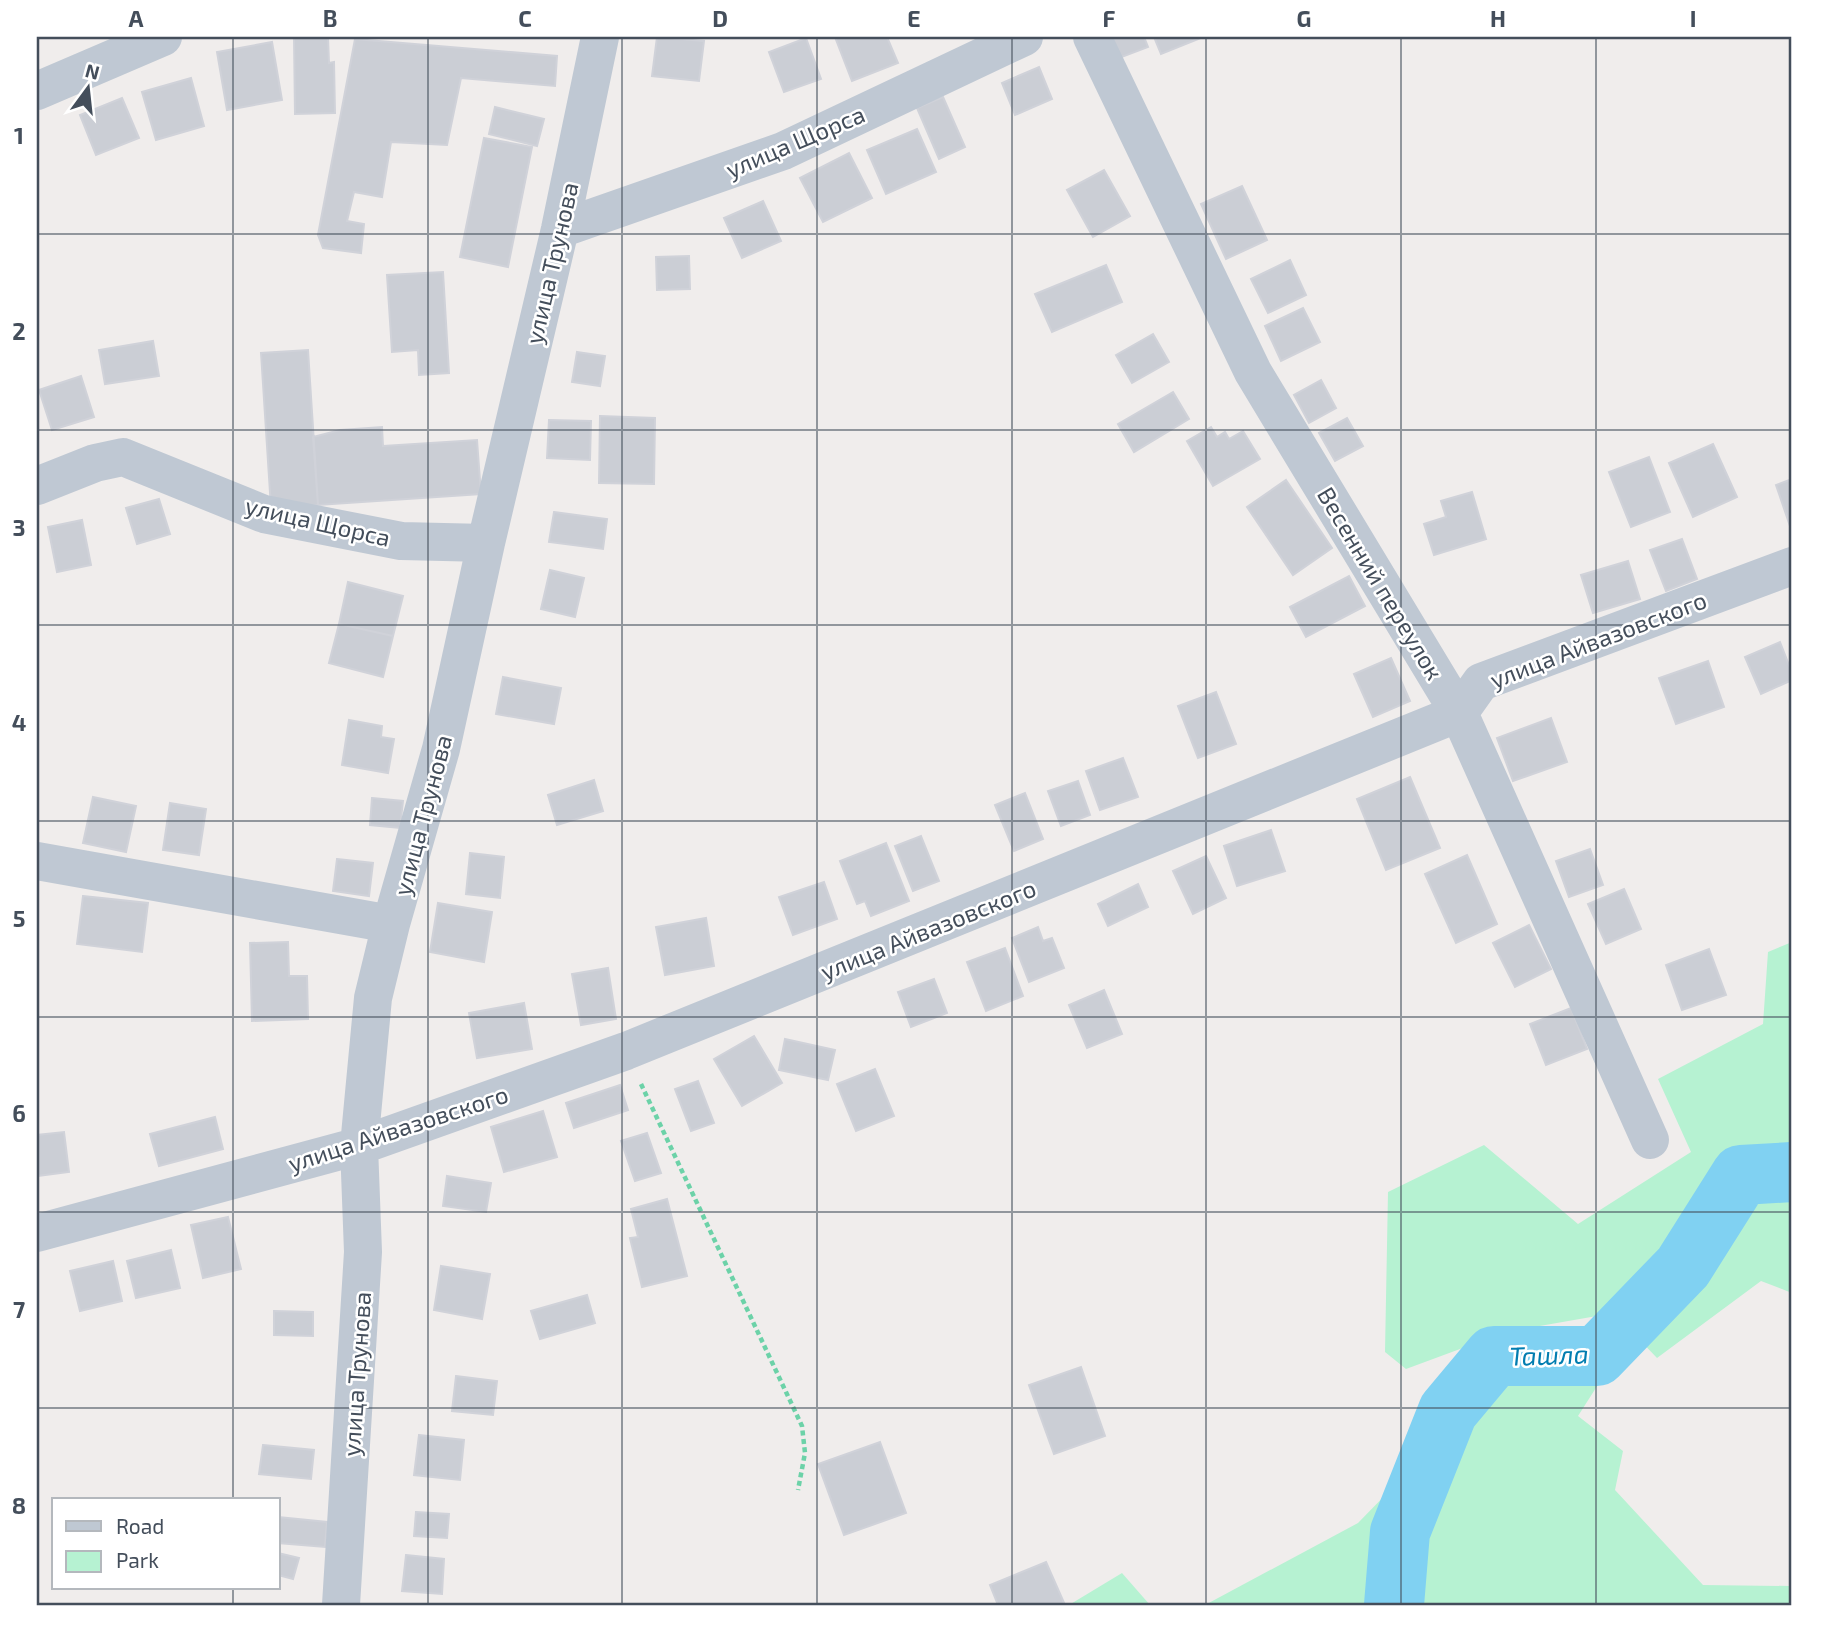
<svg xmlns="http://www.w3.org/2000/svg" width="1829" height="1642" viewBox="0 0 1829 1642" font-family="'Exo 2',sans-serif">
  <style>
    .green { fill: #b6f2d2 }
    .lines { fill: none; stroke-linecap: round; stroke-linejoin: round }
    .river { stroke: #80d1f2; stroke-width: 60 }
    .building { fill: #cbced5; stroke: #d0d2d9; stroke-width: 2 }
    .path { stroke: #6cd2a8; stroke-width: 4.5; stroke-dasharray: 5 3.5; stroke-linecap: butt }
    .minor { stroke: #bfc8d3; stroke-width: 38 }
    .grid { fill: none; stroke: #444e5b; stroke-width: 2; stroke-opacity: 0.55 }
    .labels { text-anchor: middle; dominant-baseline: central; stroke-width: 5; stroke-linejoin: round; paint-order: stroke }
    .street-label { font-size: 24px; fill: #444e5b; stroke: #fff }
    .water-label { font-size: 26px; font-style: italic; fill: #027db0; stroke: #fff }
    .neatline { fill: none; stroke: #444e5b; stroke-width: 2.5 }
    .grid-label { font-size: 23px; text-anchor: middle; font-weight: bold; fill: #444e5b }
  </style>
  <rect width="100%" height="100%" fill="#f0edec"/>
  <!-- green -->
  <path class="green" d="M1792,942V1293L1761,1281L1657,1358L1614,1313L1506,1332L1406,1369L1385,1352L1388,1192L1484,1145L1578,1224L1691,1152L1658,1079L1763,1024L1768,952Z
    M1553,1365L1601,1380L1578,1416L1623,1451L1615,1490L1703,1585L1790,1586L1792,1584V1605H1205L1358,1523L1509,1368Z
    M1122,1573L1150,1605H1069Z"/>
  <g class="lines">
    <!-- river -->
    <path class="river" d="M1394,1605L1400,1532L1448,1411L1494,1356H1597L1683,1267L1741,1175L1792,1172"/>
  </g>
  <!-- building -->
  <path class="building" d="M294,37H328L329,63L334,62L335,113L295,114Z
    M657,37L704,41L699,81L652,76Z
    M835,37H887L898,63L852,81Z
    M1111,37H1144L1148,47L1119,58Z
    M1154,37H1203L1161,54Z
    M806,38L821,79L784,92L769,52Z
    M355,39L557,56L555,86L461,78L447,145L391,142L382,197L354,192L347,221L364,224L361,253L323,248L318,235Z
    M272,42L282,100L227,110L217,52Z
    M1039,67L1052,99L1015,115L1002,83Z
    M191,78L204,126L156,140L142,92Z
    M943,97L965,147L939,159L917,108Z
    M122,98L139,138L96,155L80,115Z
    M495,107L544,119L537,146L489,134Z
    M917,129L936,172L886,194L867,150Z
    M484,138L532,147L508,267L460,257Z
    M849,153L872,198L823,222L800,178Z
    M1104,170L1130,216L1093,237L1067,190Z
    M1242,186L1267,240L1226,259L1201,204Z
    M763,201L781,241L742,258L724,218Z
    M689,256L690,289L657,290L656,257Z
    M1290,260L1306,295L1268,313L1251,279Z
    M1106,265L1122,302L1052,332L1035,294Z
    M443,272L449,373L419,375L418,350L392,352L387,275Z
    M1303,308L1320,342L1281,361L1265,326Z
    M1153,334L1169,362L1132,383L1116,355Z
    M153,341L159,376L105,384L99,350Z
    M308,350L318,505L271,508L261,353Z
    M577,352L605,356L600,386L572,382Z
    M81,376L94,417L52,430L39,390Z
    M1321,380L1336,408L1309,423L1294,395Z
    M1173,392L1189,419L1134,452L1118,424Z
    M600,416L655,418L654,484L599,483Z
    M1347,418L1363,446L1335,461L1319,433Z
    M549,420L591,421L590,460L547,458Z
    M382,427L383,446L477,440L481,494L318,505L313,437L340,430Z
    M1211,427L1217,437L1225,432L1229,439L1243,431L1260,459L1213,486L1187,441Z
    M1713,444L1737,497L1693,517L1669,463Z
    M1649,457L1670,512L1631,527L1609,472Z
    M1792,479V532L1776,485Z
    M1286,480L1332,548L1293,575L1247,507Z
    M1472,492L1486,539L1434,555L1424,524L1446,517L1441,501Z
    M159,499L170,534L137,544L126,508Z
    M554,512L607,519L603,549L549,542Z
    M82,520L91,565L57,572L48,527Z
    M1682,539L1697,579L1666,591L1650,550Z
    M1628,561L1640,599L1593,613L1581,575Z
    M550,570L584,578L575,617L541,609Z
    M1349,576L1365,606L1306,637L1290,607Z
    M348,582L403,596L393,636L339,624Z
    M339,624L393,636L383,677L329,663Z
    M1780,642L1792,673V680L1761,694L1745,657Z
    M1391,658L1410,701L1373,717L1354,674Z
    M1708,661L1724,707L1676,724L1659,678Z
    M503,677L561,688L554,724L496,714Z
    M1216,692L1236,744L1198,758L1178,706Z
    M1551,718L1567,762L1513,781L1497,738Z
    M349,720L382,726L381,737L394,739L388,773L342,765Z
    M1123,758L1138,797L1100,810L1086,771Z
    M1410,777L1440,848L1386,870L1357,799Z
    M594,780L603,811L557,825L548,795Z
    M1078,781L1090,815L1061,826L1048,791Z
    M1025,793L1043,839L1014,851L995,805Z
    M93,797L136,806L126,852L83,843Z
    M372,798L403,801L400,828L370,825Z
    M170,803L206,809L199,855L163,850Z
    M1271,830L1285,871L1237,886L1224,846Z
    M921,836L939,881L913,891L895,846Z
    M886,843L909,901L871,916L865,901L857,904L840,861Z
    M1590,849L1603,885L1569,897L1556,861Z
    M470,853L504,857L500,898L466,894Z
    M1467,855L1497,924L1456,943L1425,874Z
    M1206,856L1226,898L1193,914L1173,871Z
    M337,859L373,863L369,896L333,891Z
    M824,882L837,919L793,935L779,897Z
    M1138,884L1148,907L1108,926L1098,904Z
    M1624,889L1641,929L1606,944L1588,904Z
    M83,896L148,903L142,952L77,944Z
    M438,903L492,912L484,962L430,952Z
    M706,918L714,966L665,975L656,927Z
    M1529,925L1551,969L1515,987L1493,943Z
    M1038,927L1043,941L1052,938L1064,968L1029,982L1012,938Z
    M288,942L289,976H307L308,1019L252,1021L250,943Z
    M1005,948L1023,996L986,1011L967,962Z
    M1709,949L1726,995L1682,1010L1666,965Z
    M608,968L616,1019L581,1025L572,974Z
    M934,979L947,1013L911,1027L898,992Z
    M1104,990L1122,1034L1087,1048L1069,1005Z
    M524,1003L532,1049L477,1058L469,1013Z
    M1571,1008L1587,1049L1546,1065L1530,1024Z
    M754,1036L782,1083L742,1106L714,1059Z
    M785,1039L835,1050L828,1080L779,1070Z
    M875,1069L894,1116L856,1131L837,1084Z
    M698,1081L714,1123L691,1131L675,1089Z
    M620,1085L628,1110L574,1128L566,1103Z
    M543,1111L557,1157L504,1172L491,1127Z
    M215,1117L223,1149L159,1166L150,1134Z
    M64,1132L69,1172L37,1176V1135Z
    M647,1133L661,1173L635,1181L621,1141Z
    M447,1176L491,1183L486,1212L443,1206Z
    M667,1199L687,1276L642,1287L630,1238L638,1237L631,1209Z
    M228,1217L241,1269L203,1278L191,1225Z
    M171,1250L180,1288L136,1298L127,1261Z
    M113,1261L122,1301L80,1311L70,1271Z
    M441,1266L490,1274L482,1319L434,1310Z
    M587,1295L595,1323L540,1339L531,1311Z
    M274,1311L313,1312V1336L274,1335Z
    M1081,1367L1105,1436L1054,1454L1029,1385Z
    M456,1376L497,1381L493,1415L452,1411Z
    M419,1435L464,1440L460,1480L414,1475Z
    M880,1442L906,1513L844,1535L818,1464Z
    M263,1445L314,1450L311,1479L259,1474Z
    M416,1512L449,1514L447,1538L414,1536Z
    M278,1517L327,1522L325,1547L278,1543Z
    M278,1553L299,1558L293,1579L278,1575Z
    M406,1555L444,1559L442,1594L402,1591Z
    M1046,1562L1065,1605H998L990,1585Z"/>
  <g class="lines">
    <!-- path -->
    <path class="path" d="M641,1084L802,1426L805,1453L798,1490"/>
    <!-- minor -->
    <path class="minor" d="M1092,37L1253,372L1459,713L1650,1140
      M37,91L163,37
      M560,229L783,151L1024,37
      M37,486L95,463L123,457L264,514L401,541L486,543
      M37,861L391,924
      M37,1233L359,1146L626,1051L1459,713L1481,682L1792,566
      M341,1605L363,1252L359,1146L373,998L391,924L441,749L486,543L560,229L600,37"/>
  </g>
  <!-- grid -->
  <path class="grid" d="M233,37V1500M428,37V1605M622,37V1605M817,37V1605M1012,37V1605M1206,37V1605M1401,37V1605M1596,37V1605M37,234H1792M37,430H1792M37,625H1792M37,821H1792M37,1017H1792M37,1212H1792M37,1408H1792M233,1588V1605"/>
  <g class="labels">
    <!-- street labels -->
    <g class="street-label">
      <text transform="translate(795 141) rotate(-23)">улица Щорса</text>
      <text transform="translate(551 263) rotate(-77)">улица Трунова</text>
      <text transform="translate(318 521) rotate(13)">улица Щорса</text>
      <text transform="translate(1381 583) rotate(59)">Весенний переулок</text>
      <text transform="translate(1598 639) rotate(-21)">улица Айвазовского</text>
      <text transform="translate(422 815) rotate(-75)">улица Трунова</text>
      <text transform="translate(928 929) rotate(-22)">улица Айвазовского</text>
      <text transform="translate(398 1128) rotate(-18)">улица Айвазовского</text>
      <text transform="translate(356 1374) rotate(-86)">улица Трунова</text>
    </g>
    <!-- water labels -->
    <g class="water-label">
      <text transform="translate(1549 1354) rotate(-2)">Ташла</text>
    </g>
  </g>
  <!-- border -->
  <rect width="1829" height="1642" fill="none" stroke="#ffffff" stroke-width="77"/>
  <!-- legend -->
  <rect x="52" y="1498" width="228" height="91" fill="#ffffff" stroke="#b4b8bd" stroke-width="2"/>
  <rect x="66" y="1521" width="35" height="10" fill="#bfc8d3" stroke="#b4b8bd" stroke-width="2"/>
  <text x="116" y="1534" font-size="21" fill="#444e5b">Road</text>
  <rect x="66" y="1551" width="35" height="21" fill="#b6f2d2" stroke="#b4b8bd" stroke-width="2"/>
  <text x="116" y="1568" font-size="21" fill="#444e5b">Park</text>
  <!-- north arrow -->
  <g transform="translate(88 88) rotate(15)" stroke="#ffffff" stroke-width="5" paint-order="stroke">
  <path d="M0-5L12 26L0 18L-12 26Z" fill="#444e5b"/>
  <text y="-10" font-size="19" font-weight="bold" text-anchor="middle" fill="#444e5b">N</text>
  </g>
  <rect x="38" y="38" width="1752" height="1566" class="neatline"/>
  <g class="grid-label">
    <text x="136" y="27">A</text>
    <text x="330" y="27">B</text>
    <text x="525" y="27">C</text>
    <text x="720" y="27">D</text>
    <text x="914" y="27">E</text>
    <text x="1109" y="27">F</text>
    <text x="1304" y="27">G</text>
    <text x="1498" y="27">H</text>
    <text x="1693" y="27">I</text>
    <text x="19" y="144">1</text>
    <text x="19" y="340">2</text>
    <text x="19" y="536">3</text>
    <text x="19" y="731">4</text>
    <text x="19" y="927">5</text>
    <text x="19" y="1122">6</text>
    <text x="19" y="1318">7</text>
    <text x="19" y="1514">8</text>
  </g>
</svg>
